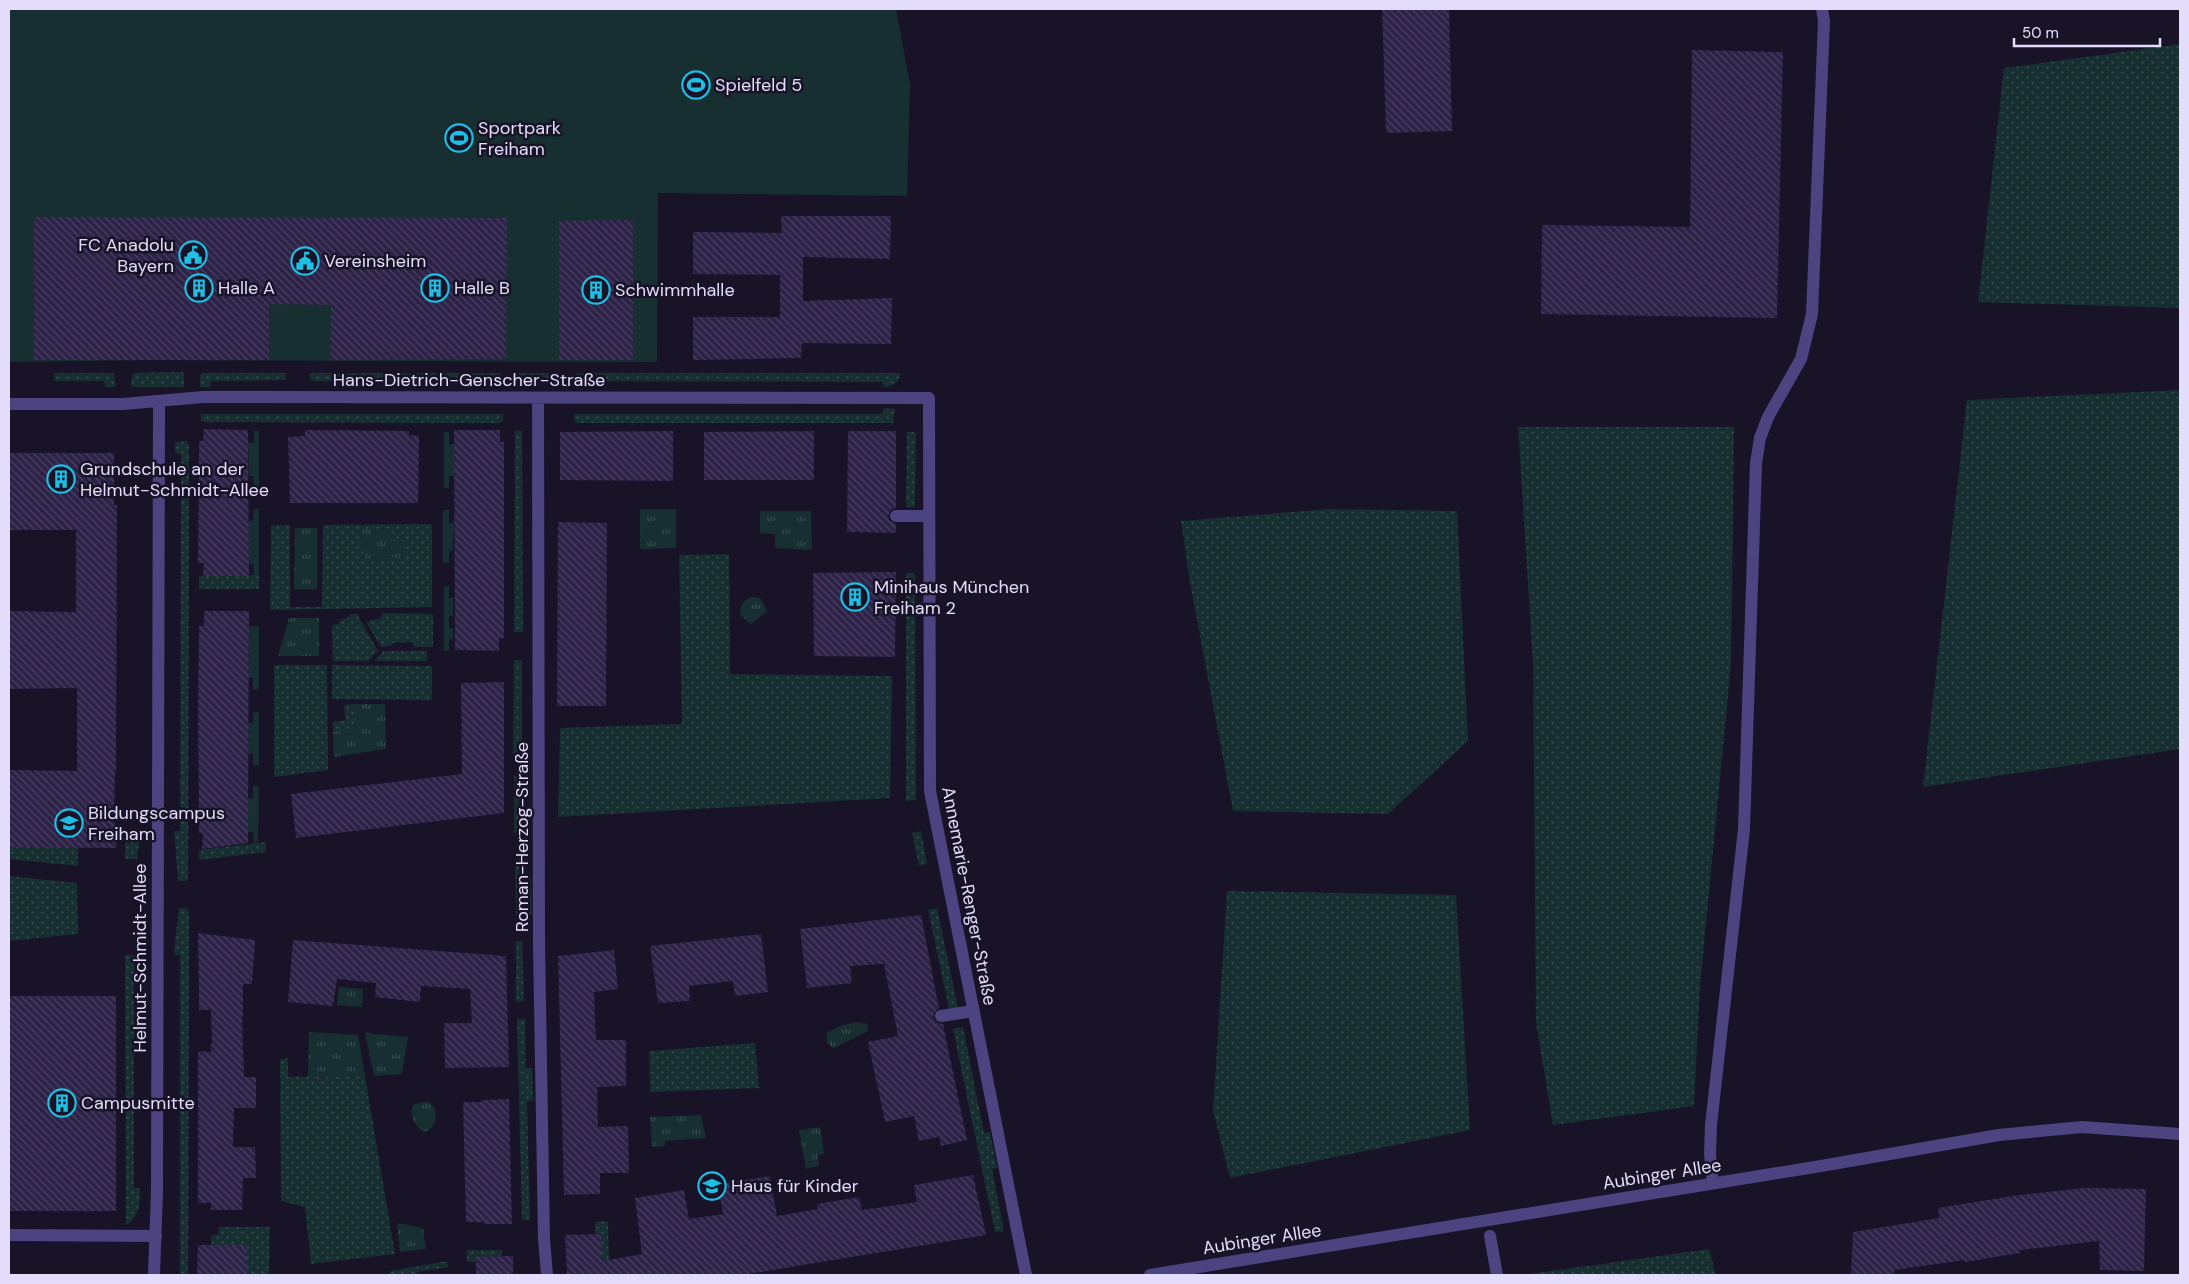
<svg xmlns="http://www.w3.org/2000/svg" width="2189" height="1284" viewBox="0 0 2189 1284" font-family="'DM Sans',sans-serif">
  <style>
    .grass { fill: url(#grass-dots); fill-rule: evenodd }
    .park { fill: url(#park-tufts) }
    .garden { fill: #172f30 }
    .building { fill: url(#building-back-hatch) }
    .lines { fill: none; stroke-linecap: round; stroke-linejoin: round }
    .minor { stroke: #4c4481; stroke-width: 12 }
    .labels { text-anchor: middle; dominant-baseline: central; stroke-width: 5; stroke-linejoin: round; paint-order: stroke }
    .poi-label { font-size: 18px; fill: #e3ddfb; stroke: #181327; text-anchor: start }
    .street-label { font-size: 18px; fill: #e3ddfb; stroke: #181327 }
  </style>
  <defs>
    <pattern id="grass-dots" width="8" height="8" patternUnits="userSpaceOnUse" patternTransform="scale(1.25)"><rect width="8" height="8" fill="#172f30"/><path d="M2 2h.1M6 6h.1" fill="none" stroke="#394d4f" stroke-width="1.8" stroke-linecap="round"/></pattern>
    <pattern id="park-tufts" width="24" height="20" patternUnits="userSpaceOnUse" patternTransform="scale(1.25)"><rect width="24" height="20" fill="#172f30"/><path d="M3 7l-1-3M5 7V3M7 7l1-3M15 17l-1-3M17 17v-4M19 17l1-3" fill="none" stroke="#394d4f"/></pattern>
    <pattern id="building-back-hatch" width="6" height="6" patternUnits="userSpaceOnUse" patternTransform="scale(1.25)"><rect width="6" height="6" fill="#2c2146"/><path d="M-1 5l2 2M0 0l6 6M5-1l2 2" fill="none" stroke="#4a4162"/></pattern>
  </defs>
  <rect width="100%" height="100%" fill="#181327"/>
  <!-- grass -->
  <path class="grass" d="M2180,44V308L1978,302L2004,68Z
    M182,372L184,374V387H131L133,373Z
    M54,373H114L116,387H105L104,381H54Z
    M203,373H286V380L211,381L210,387H200V375Z
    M310,373H501L503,382L315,381L310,380Z
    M517,373H559L562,375V381H516Z
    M578,373H900C900,384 893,384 884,388L883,382L574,381L575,374Z
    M2180,390V749L1923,787L1967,400Z
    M884,408L895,409L893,423H577L574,420V414H883Z
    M201,414H503V421L499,423L204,422L201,421Z
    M1518,427H1734L1731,665L1700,986L1694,1106L1553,1125L1536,1023L1533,663Z
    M515,430L522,431L523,632H514Z
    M907,432H916L915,507H906Z
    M186,441L189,445L188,878L186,881H178L174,831H180L181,454L175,453V442Z
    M1330,509L1457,511L1468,741L1388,814L1233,811L1190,583L1181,521Z
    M432,524V607L270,610L271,525H290V607H322L323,525ZM361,529L395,541L407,557L364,559Z
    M729,554L730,674L892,676L890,798L558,817L560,728L682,724L679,555Z
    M906,573H915L916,800L906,801Z
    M259,575V589H199V576Z
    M383,613L433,614V647H414L413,642L392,643L391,646L381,647L366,622L380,618Z
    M350,614H357L378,651L368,661H333L332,625L339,624L341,620L349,617Z
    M383,651H427V661H375Z
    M514,660H522V756H513Z
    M274,665H327L328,770L274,777Z
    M332,665L432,666V700L332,699Z
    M353,704L356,729L333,732V722L345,720L344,705Z
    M522,775V832L514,833V776Z
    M921,831L927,864L919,866L912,833Z
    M125,832H141L137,859H125Z
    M266,842V852L199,860V850Z
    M9,847H78V866L9,859Z
    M515,862H523V877H531L532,915L516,916Z
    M9,876L77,883L78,934L9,941Z
    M1227,891L1456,895L1470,1130L1230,1178L1213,1111Z
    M179,908H186L189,910L188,1275H180V955H175L174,950Z
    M937,908L958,1008L949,1009L928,910Z
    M516,941H522L524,1001L516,1002Z
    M125,955H134V1188H140C140,1203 140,1217 126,1225Z
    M517,1019H525L526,1068H532L533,1101H527L530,1220H522Z
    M963,1027L984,1133L990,1132L997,1168L992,1169L1004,1231L995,1232L953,1029Z
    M755,1043L759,1088L650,1092L649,1051Z
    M288,1058V1077L365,1076L395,1254L311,1264L305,1207L281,1201L280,1059Z
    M608,1221L609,1260L602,1261L595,1234V1222Z
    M219,1227H270L269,1275H247V1245H212L211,1235H218Z
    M1709,1249L1716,1275H1523Z
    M467,1250H502V1256L476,1257V1262H467Z
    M447,1261L448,1267L417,1272V1275H390V1271Z"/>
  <!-- park -->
  <path class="park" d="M640,509H676V548L640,549Z
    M760,511H811L812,550L775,548V534L760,533Z
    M295,528H317V589H294Z
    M361,529H392L395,541L407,542V557L364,559Z
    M755,597L761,599L767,611L751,624L740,615C740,605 744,597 755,597Z
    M289,618H319V656H278Z
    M353,704H385L386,749L334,757L333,732L356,729Z
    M339,987L363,989L362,1007L337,1005Z
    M858,1022L867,1024L868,1031L834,1048C826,1044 825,1039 828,1032L843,1025Z
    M309,1032L358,1035L365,1076L308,1077Z
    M365,1033L408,1037L402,1074L374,1076Z
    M422,1102H429C439,1110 438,1127 425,1132C414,1127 409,1116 413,1105Z
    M701,1115L706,1138L665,1141V1146L652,1147L650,1117Z
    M820,1127L824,1154L818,1155L819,1166L806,1169L799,1130Z
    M397,1223L423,1228L426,1249L400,1252Z"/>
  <!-- garden -->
  <path class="garden" d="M9,9H896L910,84L907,196L658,193L657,362L151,360L9,362Z
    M254,431H259V487L254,488L253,476H249L248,443H254Z
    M444,432H449V444H454V476H449V488H444Z
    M254,509H259V575H254L253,564L248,563V521H253Z
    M443,510H449V523H454L453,550L449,551V563H443Z
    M444,586H449V598H453V616H449V628H453V639H449V651H444Z
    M249,626H259V689L253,690V678H248Z
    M253,712H259V765H253V754H248V723H253Z
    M253,786H259L258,842L254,843L253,832H248V798H253Z"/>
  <!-- building -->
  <path class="building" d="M1382,9H1449L1452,131L1386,133Z
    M1692,50L1783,52L1777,318L1541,314L1542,225L1690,227Z
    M781,216H891L890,259L803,257V301L892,298L891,344L802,343L801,358L693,360V317H780V275L693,274V232L782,233Z
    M34,217L507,218L506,359L330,360L331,305L269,304V360H34Z
    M633,220V360H559V221Z
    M204,429L248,430L249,576H203L204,563H198L199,441H203Z
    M305,430L409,431V435L419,436L418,503H290L288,437L305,436Z
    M454,430H500V442H504V638H499V651L455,650Z
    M673,431V481L560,480V432Z
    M814,431V480H704V432Z
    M848,431H896V508L892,509L888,516L889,520L896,524V533L847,532Z
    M9,453H114V505H117L116,771H115L114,823H116V848L9,847V770L77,771V688L9,689V611L76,612V530H9Z
    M558,522L607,523L606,706H557Z
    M896,572L895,657L814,656L813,573Z
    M204,611H249L248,832V843L202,849L203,833H199L198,709L199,626H204Z
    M504,682V813L296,838L291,794L462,774L461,683Z
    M921,915L939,1008L934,1013L933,1018L938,1023L943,1024L967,1140L941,1146L939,1137L919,1141L914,1116L885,1122L868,1042L898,1036L884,964L850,966L852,983L807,988L800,929Z
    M198,933L255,940L252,984H243V1017H242L244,1077H256V1108H234L233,1147H255L256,1178H243L242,1210H211V1203H198V1051L211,1052V1044H212L211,1010H199Z
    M761,934L768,992L735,996L733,981L689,986L690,1001L658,1003L650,946Z
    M293,940L506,956L509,1067L445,1068L444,1023H472L470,989L421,986L420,1002L375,997L376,983L337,979L333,1006L288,1002Z
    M614,950L618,989L594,992L596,1040H626V1086L597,1087L598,1127L628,1126L629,1173H600V1194L564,1195L558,956Z
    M9,996H116V1211H9Z
    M509,1099L512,1224H484V1222H466L463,1102H481V1100Z
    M973,1175L986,1235L742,1275H567L565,1235L601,1234L602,1261L642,1254L635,1198L684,1190L689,1219L723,1214L718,1184L770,1176L777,1216L818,1209L817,1204L859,1197L862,1210L917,1202L914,1185Z
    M2084,1188L2146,1189L2144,1271L2100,1270L2099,1241L2020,1250V1253L1965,1262V1260L1894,1270V1275H1851L1853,1232L1939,1218L1938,1208L2012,1196Z
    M198,1245H247V1275H197Z
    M513,1256V1275H476V1257Z"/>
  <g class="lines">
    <!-- minor -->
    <path class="minor" d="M538,398L539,944L544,1239L547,1275
      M9,404H123L203,397L929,398L930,791L1026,1275
      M896,516H928
      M941,1016L973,1011
      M1713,1183L1710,1154L1711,1125L1744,829L1756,463L1760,438L1768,417L1801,359L1812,314L1824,21L1822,9
      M9,1235L156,1236
      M1490,1236L1497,1275
      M154,1275L157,1191L159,401
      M1150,1275L1815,1167L1999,1135L2082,1127L2180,1134"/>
  </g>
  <!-- icons -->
  <defs>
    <g id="stadium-ring" transform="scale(1.4375)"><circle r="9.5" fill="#181327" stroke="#1fbfe5" stroke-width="1.5"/><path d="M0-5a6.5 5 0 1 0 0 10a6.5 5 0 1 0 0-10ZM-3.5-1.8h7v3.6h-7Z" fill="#1fbfe5"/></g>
    <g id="civic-ring" transform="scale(1.4375)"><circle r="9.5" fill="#181327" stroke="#1fbfe5" stroke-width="1.5"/><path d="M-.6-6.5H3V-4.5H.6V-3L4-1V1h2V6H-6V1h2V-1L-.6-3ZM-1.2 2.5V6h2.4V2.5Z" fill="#1fbfe5"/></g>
    <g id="building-ring" transform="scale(1.4375)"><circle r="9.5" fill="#181327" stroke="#1fbfe5" stroke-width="1.5"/><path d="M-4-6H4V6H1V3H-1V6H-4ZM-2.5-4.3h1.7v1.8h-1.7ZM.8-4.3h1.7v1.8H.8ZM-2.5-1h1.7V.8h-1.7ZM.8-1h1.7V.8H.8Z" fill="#1fbfe5"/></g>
    <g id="school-ring" transform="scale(1.4375)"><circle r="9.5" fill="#181327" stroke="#1fbfe5" stroke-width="1.5"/><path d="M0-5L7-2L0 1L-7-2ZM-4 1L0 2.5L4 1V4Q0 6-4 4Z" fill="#1fbfe5"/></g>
  </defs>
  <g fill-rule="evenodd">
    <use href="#stadium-ring" x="696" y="85"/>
    <use href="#stadium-ring" x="459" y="138"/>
    <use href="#civic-ring" x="193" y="255"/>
    <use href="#civic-ring" x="305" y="261"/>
    <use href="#building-ring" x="199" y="288"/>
    <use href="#building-ring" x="435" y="288"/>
    <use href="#building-ring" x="596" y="290"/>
    <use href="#building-ring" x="61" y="479"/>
    <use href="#building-ring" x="855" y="597"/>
    <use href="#school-ring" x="69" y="823"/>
    <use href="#building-ring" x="62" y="1103"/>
    <use href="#school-ring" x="712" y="1186"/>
  </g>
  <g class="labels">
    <!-- poi labels -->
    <g class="poi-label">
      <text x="715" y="85">Spielfeld 5</text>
      <text x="478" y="128">Sportpark<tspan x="478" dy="21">Freiham</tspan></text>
      <text x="174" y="245" text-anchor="end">FC Anadolu<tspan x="174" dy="21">Bayern</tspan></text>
      <text x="324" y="261">Vereinsheim</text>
      <text x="218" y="288">Halle A</text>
      <text x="454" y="288">Halle B</text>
      <text x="615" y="290">Schwimmhalle</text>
      <text x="80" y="469">Grundschule an der<tspan x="80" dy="21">Helmut-Schmidt-Allee</tspan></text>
      <text x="874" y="587">Minihaus München<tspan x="874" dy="21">Freiham 2</tspan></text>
      <text x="88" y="813">Bildungscampus<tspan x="88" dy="21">Freiham</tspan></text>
      <text x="81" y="1103">Campusmitte</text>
      <text x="731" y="1186">Haus für Kinder</text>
    </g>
    <!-- street labels -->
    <g class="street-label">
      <text x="469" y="380">Hans-Dietrich-Genscher-Straße</text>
      <text transform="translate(522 837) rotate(-90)">Roman-Herzog-Straße</text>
      <text transform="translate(969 896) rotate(79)">Annemarie-Renger-Straße</text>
      <text transform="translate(140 958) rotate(-90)">Helmut-Schmidt-Allee</text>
      <text transform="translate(1662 1174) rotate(-9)">Aubinger Allee</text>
      <text transform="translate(1262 1239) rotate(-9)">Aubinger Allee</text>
    </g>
  </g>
  <!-- border -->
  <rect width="2189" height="1284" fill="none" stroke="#e3ddfb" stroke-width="20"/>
  <!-- scale -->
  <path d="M2014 38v8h146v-8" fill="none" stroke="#e3ddfb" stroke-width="2.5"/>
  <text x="2022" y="38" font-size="15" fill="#e3ddfb" stroke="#181327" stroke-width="4" paint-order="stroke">50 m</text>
</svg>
